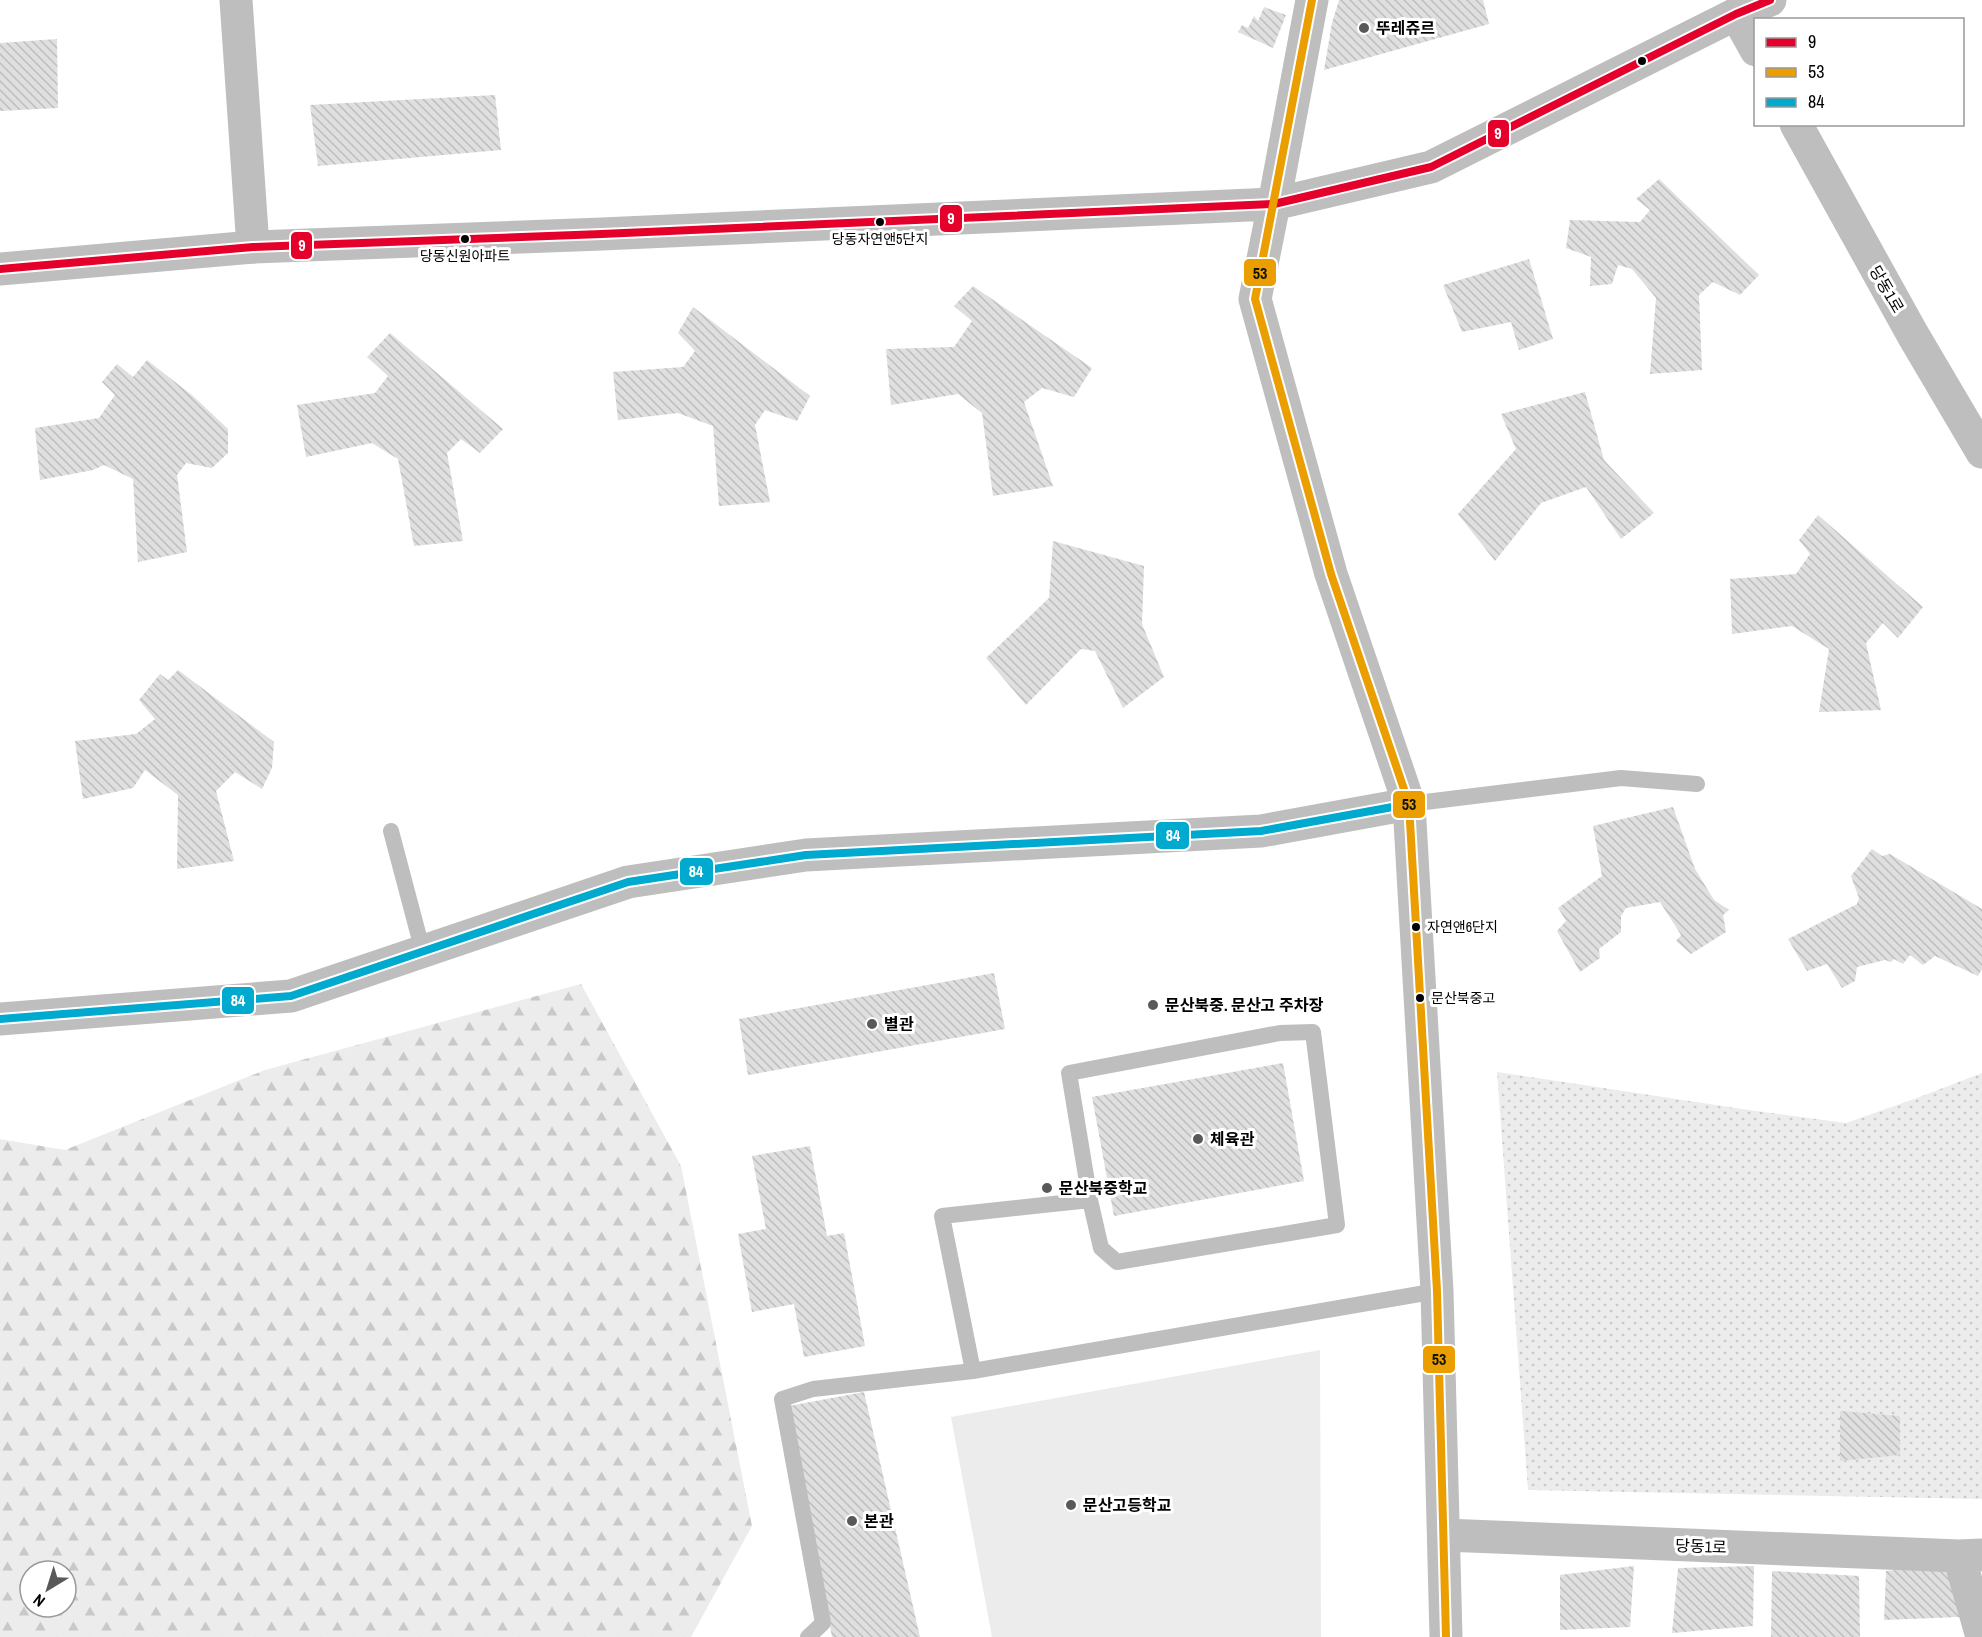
<svg xmlns="http://www.w3.org/2000/svg" width="1982" height="1637" viewBox="0 0 1982 1637" font-family="'Archivo Narrow','Noto Sans KR',sans-serif">
  <style>
    .grass { fill: url(#grass-dots) }
    .forest { fill: url(#forest-firs); fill-rule: evenodd }
    .garden { fill: #ececec }
    .building { fill: url(#building-back-hatch) }
    .lines { fill: none; stroke-linecap: round; stroke-linejoin: round }
    .service { stroke: #bebebe; stroke-width: 16 }
    .minor { stroke: #bebebe; stroke-width: 33 }
    .tertiary { stroke: #bebebe; stroke-width: 33 }
    .bus-1-casing { stroke: #fff; stroke-width: 12 }
    .bus-2-casing { stroke: #fff; stroke-width: 12 }
    .bus-3-casing { stroke: #fff; stroke-width: 12 }
    .bus-1 { stroke: #e4002b; stroke-width: 8 }
    .bus-2 { stroke: #eb9e00; stroke-width: 8 }
    .bus-3 { stroke: #00a9ce; stroke-width: 8 }
    .poi-dot { fill: #595959; stroke: #fff; stroke-width: 2 }
    .bus-dot { fill: #000; stroke: #fff; stroke-width: 2 }
    .labels { text-anchor: middle; dominant-baseline: central; stroke-width: 6; stroke-linejoin: round; paint-order: stroke }
    .bus-label { font-size: 14px; fill: #000; stroke: #fff }
    .poi-label { font-size: 16px; font-weight: bold; fill: #000; stroke: #fff; text-anchor: start }
    .street-label { font-size: 16px; fill: #000; stroke: #fff }
    .line-badge { stroke: #fff; stroke-width: 2 }
    .badge-label { font-size: 16px; text-anchor: middle; font-weight: bold; fill: #fff }
    .pale-badge-label { font-size: 16px; text-anchor: middle; font-weight: bold; fill: #111 }
  </style>
  <defs>
    <pattern id="grass-dots" width="8" height="8" patternUnits="userSpaceOnUse" patternTransform="scale(1.5)"><rect width="8" height="8" fill="#ececec"/><path d="M2 2h.1M6 6h.1" fill="none" stroke="#c9c9c9" stroke-width="1.8" stroke-linecap="round"/></pattern>
    <pattern id="forest-firs" width="22" height="20" patternUnits="userSpaceOnUse" patternTransform="scale(1.5)"><rect width="22" height="20" fill="#ececec"/><path d="M5 1l3.5 6h-7zM16 11l3.5 6h-7z" fill="#c9c9c9"/></pattern>
    <pattern id="building-back-hatch" width="6" height="6" patternUnits="userSpaceOnUse" patternTransform="scale(1.5)"><rect width="6" height="6" fill="#dfdfdf"/><path d="M-1 5l2 2M0 0l6 6M5-1l2 2" fill="none" stroke="#bebebe"/></pattern>
  </defs>
  <rect width="100%" height="100%" fill="#fff"/>
  <!-- grass -->
  <path class="grass" d="M1497,1072L1749,1110L1846,1123L1917,1098L1982,1073V1499L1528,1490Z"/>
  <!-- forest -->
  <path class="forest" d="M581,984L681,1166L752,1526L691,1637H0V1139L65,1150L265,1070ZM30,1571H66V1607H30Z"/>
  <!-- garden -->
  <path class="garden" d="M1320,1350L1321,1637H992L951,1417Z"/>
  <!-- building -->
  <path class="building" d="M1339,0H1483L1489,24L1324,70L1332,23Z
    M1264,7L1286,15L1273,48L1238,32L1242,25L1248,28L1254,16L1258,21Z
    M57,39L58,108L0,111V43Z
    M495,95L501,150L318,166L310,105Z
    M1659,179L1759,275L1740,295L1713,282L1699,295L1702,370L1650,374L1656,298L1632,269L1618,265L1612,284L1590,286L1591,257L1566,248L1570,220L1640,222L1650,210L1636,199Z
    M1529,259L1553,339L1519,350L1511,322L1462,332L1443,285Z
    M973,286L1092,368L1074,397L1042,388L1024,402L1053,486L993,496L982,413L958,394L891,405L886,349L954,347L972,321L954,306Z
    M693,307L810,396L797,421L765,410L755,425L770,502L719,506L713,426L678,413L618,420L613,372L683,367L695,351L678,333Z
    M390,333L503,429L480,453L461,439L447,453L463,541L414,546L398,459L372,443L306,457L297,405L375,393L388,376L367,357Z
    M147,360L193,396L228,429V453L212,468L186,463L177,475L187,552L138,562L133,479L104,465L93,470L40,480L35,428L99,418L115,395L102,382L117,364L133,377Z
    M1585,392L1604,460L1654,513L1621,539L1586,487L1541,503L1495,561L1458,514L1516,449L1501,414Z
    M1818,515L1923,607L1898,638L1883,623L1866,643L1881,710L1819,712L1829,649L1792,626L1732,634L1730,579L1796,574L1810,554L1799,540Z
    M1053,541L1144,566L1142,624L1164,677L1123,708L1095,651L1081,649L1026,705L986,658L1049,598Z
    M178,670L274,742L272,768L262,789L235,772L216,791L234,861L177,869L178,795L145,770L133,788L83,799L75,741L136,734L155,719L139,700L160,674L168,680Z
    M1673,807L1695,869L1714,900L1729,910L1723,915L1726,932L1691,954L1676,941L1681,935L1660,902L1626,908L1621,916V932L1599,949L1600,958L1580,972L1557,931L1566,921L1558,908L1602,876L1593,826Z
    M1872,849L1882,856L1890,854L1982,909V969L1978,976L1935,956L1923,965L1910,955L1903,964L1894,959L1891,962L1885,960L1857,967L1855,981L1842,988L1827,964L1807,971L1788,939L1857,904L1859,898L1851,876Z
    M994,973L1005,1029L748,1075L739,1019Z
    M1283,1063L1304,1181L1114,1216L1092,1097Z
    M810,1146L827,1236L844,1233L865,1346L804,1357L794,1304L752,1312L738,1234L766,1229L752,1156Z
    M864,1392L920,1637H832L789,1406Z
    M1840,1411L1900,1416V1455L1840,1461Z
    M1634,1566L1630,1627L1560,1630V1575Z
    M1754,1566L1753,1626L1672,1633L1678,1568Z
    M1932,1566L1953,1573L1960,1617L1884,1620L1886,1571Z
    M1772,1571L1859,1576L1860,1637H1771Z"/>
  <g class="lines">
    <!-- service -->
    <path class="service" d="M1409,804L1621,778L1697,784
      M391,831L423,952
      M1090,1200L1101,1248L1117,1262L1337,1225L1313,1032L1280,1033L1069,1073L1090,1200L942,1216L973,1371L1437,1291
      M808,1637L823,1623L782,1399L813,1389L973,1371"/>
    <!-- minor -->
    <path class="minor" d="M236,0L253,247
      M1736,14L1756,50
      M1796,124L1913,335L1982,452
      M1274,204L1312,0
      M1444,1535L1959,1556L1982,1555
      M1959,1556L1982,1637"/>
    <!-- tertiary -->
    <path class="tertiary" d="M1274,204L1255,299L1331,574L1409,804L1437,1291L1446,1637
      M0,269L253,247L602,234L1274,204L1431,167L1736,14L1770,0
      M0,1019L291,996L628,882L806,855L1261,831L1409,804"/>
    <!-- bus-1 casing -->
    <g class="bus-1-casing">
      <path id="bus-1" d="M0,269L253,247L602,234L1274,204L1431,167L1736,14L1770,0"/>
    </g>
    <!-- bus-2 casing -->
    <g class="bus-2-casing">
      <path id="bus-2" d="M1312,0L1255,299L1331,574L1409,804L1437,1291L1446,1637"/>
    </g>
    <!-- bus-3 casing -->
    <g class="bus-3-casing">
      <path id="bus-3" d="M0,1019L291,996L628,882L806,855L1261,831L1409,804"/>
    </g>
    <!-- bus-1 -->
    <use href="#bus-1" class="bus-1"/>
    <!-- bus-2 -->
    <use href="#bus-2" class="bus-2"/>
    <!-- bus-3 -->
    <use href="#bus-3" class="bus-3"/>
  </g>
  <!-- markers -->
  <g class="poi-dot">
    <circle cx="1364" cy="28" r="6"/>
    <circle cx="1153" cy="1005" r="6"/>
    <circle cx="872" cy="1024" r="6"/>
    <circle cx="1198" cy="1139" r="6"/>
    <circle cx="1047" cy="1188" r="6"/>
    <circle cx="1071" cy="1505" r="6"/>
    <circle cx="852" cy="1521" r="6"/>
  </g>
  <g class="bus-dot">
    <circle cx="1642" cy="61" r="5"/>
    <circle cx="880" cy="222" r="5"/>
    <circle cx="465" cy="239" r="5"/>
    <circle cx="1416" cy="927" r="5"/>
    <circle cx="1420" cy="998" r="5"/>
  </g>
  <g class="labels">
    <!-- bus labels -->
    <g class="bus-label">
      <text x="880" y="239">당동자연앤5단지</text>
      <text x="465" y="256">당동신원아파트</text>
      <text x="1427" y="927" text-anchor="start">자연앤6단지</text>
      <text x="1431" y="998" text-anchor="start">문산북중고</text>
    </g>
    <!-- poi labels -->
    <g class="poi-label">
      <text x="1376" y="28">뚜레쥬르</text>
      <text x="1165" y="1005">문산북중. 문산고 주차장</text>
      <text x="884" y="1024">별관</text>
      <text x="1210" y="1139">체육관</text>
      <text x="1059" y="1188">문산북중학교</text>
      <text x="1083" y="1505">문산고등학교</text>
      <text x="864" y="1521">본관</text>
    </g>
    <!-- street labels -->
    <g class="street-label">
      <text transform="translate(1887 289) rotate(60)">당동1로</text>
      <text transform="translate(1701 1546) rotate(2)">당동1로</text>
    </g>
  </g>
  <g class="line-badge">
    <rect x="1487" y="119" width="23" height="29" rx="6" fill="#e4002b"/>
    <rect x="939" y="204" width="24" height="29" rx="6" fill="#e4002b"/>
    <rect x="290" y="231" width="23" height="29" rx="6" fill="#e4002b"/>
    <rect x="1243" y="258" width="34" height="29" rx="6" fill="#eb9e00"/>
    <rect x="1392" y="790" width="34" height="29" rx="6" fill="#eb9e00"/>
    <rect x="1155" y="821" width="35" height="29" rx="6" fill="#00a9ce"/>
    <rect x="679" y="857" width="35" height="29" rx="6" fill="#00a9ce"/>
    <rect x="221" y="986" width="34" height="29" rx="6" fill="#00a9ce"/>
    <rect x="1422" y="1345" width="34" height="29" rx="6" fill="#eb9e00"/>
  </g>
  <g class="badge-label">
    <text x="1498" y="139">9</text>
    <text x="951" y="224">9</text>
    <text x="302" y="251">9</text>
    <text x="1173" y="841">84</text>
    <text x="696" y="877">84</text>
    <text x="238" y="1006">84</text>
  </g>
  <g class="pale-badge-label">
    <text x="1260" y="279">53</text>
    <text x="1409" y="810">53</text>
    <text x="1439" y="1365">53</text>
  </g>
  <!-- legend -->
  <rect x="1754" y="18" width="210" height="108" fill="#ffffff" stroke="#999999" stroke-width="1.5"/>
  <rect x="1766" y="38" width="30" height="9" fill="#e4002b" stroke="#999999" stroke-width="1.5"/>
  <text x="1808" y="48" font-size="18" fill="#000000">9</text>
  <rect x="1766" y="68" width="30" height="9" fill="#eb9e00" stroke="#999999" stroke-width="1.5"/>
  <text x="1808" y="78" font-size="18" fill="#000000">53</text>
  <rect x="1766" y="98" width="30" height="9" fill="#00a9ce" stroke="#999999" stroke-width="1.5"/>
  <text x="1808" y="108" font-size="18" fill="#000000">84</text>
  <!-- north arrow -->
  <g transform="translate(48 1589) rotate(218)"><circle r="28" fill="#ffffff" stroke="#999999" stroke-width="1.5"/>
  <path d="M0-4.5L10 22L0 15L-10 22Z" fill="#595959"/>
  <text y="-9" font-size="16" font-weight="bold" text-anchor="middle" fill="#000000">N</text>
  </g>
</svg>
